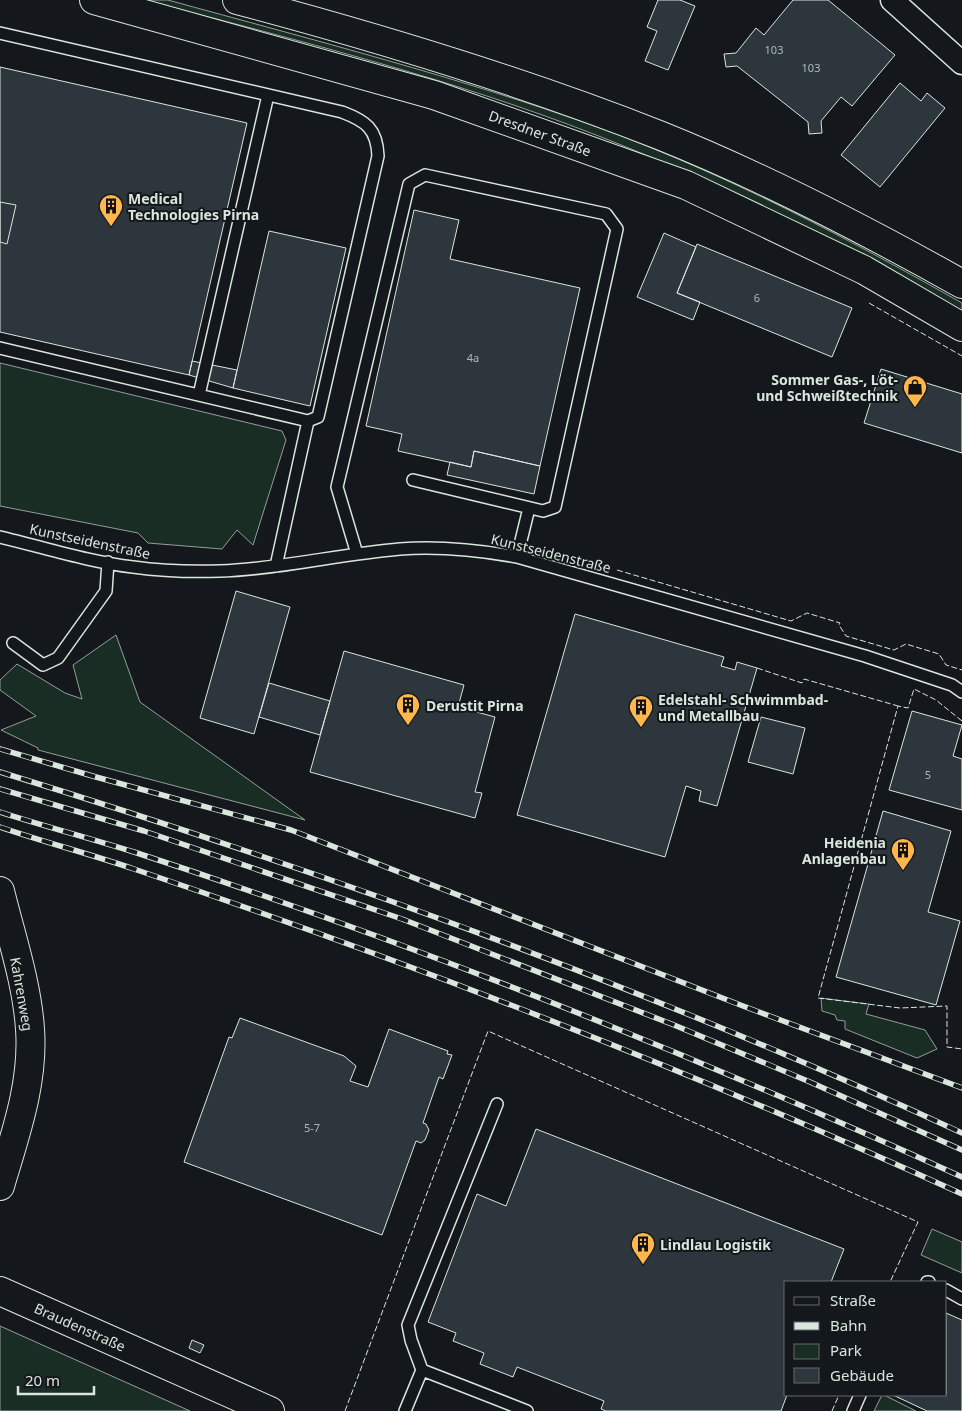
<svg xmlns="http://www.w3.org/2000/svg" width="962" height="1411" viewBox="0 0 962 1411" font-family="'Noto Sans',sans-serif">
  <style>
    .green { fill: #1a2d24; stroke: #939e99 }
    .building { fill: #2c363c; stroke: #d8e6dc }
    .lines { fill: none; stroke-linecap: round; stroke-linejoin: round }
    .service-casing { stroke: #d8e6dc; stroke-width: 14 }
    .minor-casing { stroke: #d8e6dc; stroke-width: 25 }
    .tertiary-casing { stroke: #d8e6dc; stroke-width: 30 }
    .secondary-casing { stroke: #d8e6dc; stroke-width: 30 }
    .service { stroke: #14181c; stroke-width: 11 }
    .minor { stroke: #14181c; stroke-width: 22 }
    .tertiary { stroke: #14181c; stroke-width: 28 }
    .secondary { stroke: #14181c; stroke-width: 28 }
    .rail-casing { stroke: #d8e6dc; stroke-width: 5.5 }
    .rail { stroke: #14181c; stroke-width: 4; stroke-dasharray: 11; stroke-linecap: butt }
    .fence { stroke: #d8e6dc; stroke-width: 1; stroke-dasharray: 6 2.5; stroke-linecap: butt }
    .labels { text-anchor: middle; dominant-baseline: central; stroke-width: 4; stroke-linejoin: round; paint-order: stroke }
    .number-label { font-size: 11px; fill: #adbab4 }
    .street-label { font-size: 14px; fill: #d8e6dc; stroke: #14181c }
    .poi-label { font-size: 14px; font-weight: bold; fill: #d8e6dc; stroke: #14181c; text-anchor: start }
  </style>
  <rect width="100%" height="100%" fill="#14181c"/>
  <!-- green -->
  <path class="green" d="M144,0H168C313,40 459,77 600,128C726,174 845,237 962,303V311C844,246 722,184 596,135C450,78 296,40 144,0Z
    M0,363L282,431L286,440L253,545L237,530L222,549L148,543L138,533L0,506Z
    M116,635L140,702L305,820L38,750V748L1,730L36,716L0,690V680L17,664L65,693L82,699L73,665Z
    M821,998L869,1004L866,1014L925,1030L937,1049L917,1058L845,1029V1021L837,1020L835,1015L822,1011Z
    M932,1229L962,1242V1273L921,1255Z
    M0,1326L190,1411H0Z
    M882,1395H884L916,1411H874Z"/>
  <!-- building -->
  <path class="building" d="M658,0H680L695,6L668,70L645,61L657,31L647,27Z
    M793,0H828L895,55L852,106L841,97L821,121L822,133L809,134L808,122L737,66L726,67L724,54L736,53L756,28L764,35Z
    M0,67L247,123L189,375L0,332Z
    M900,83L921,101L927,93L945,108L880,187L841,155Z
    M0,202L16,205L7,244L0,242Z
    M414,210L459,220L450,259L580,288L540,466L474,451L471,467L398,451L402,434L366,426Z
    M269,231L346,248L310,406L233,388Z
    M664,233L696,247L677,293L700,302L693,320L637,297Z
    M697,244L852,308L832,357L677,293Z
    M192,361L237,370L233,388L189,375Z
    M881,369L962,394V453L864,423Z
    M474,451L540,466L534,494L447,475L450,462L471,467Z
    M236,591L290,607L254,734L200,718Z
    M575,614L724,657L721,666L735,670L737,662L757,668L717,806L699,801L701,791L686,786L665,857L517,815Z
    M344,651L464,685L458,707L495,717L475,792L482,793L475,818L310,772Z
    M269,683L330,701L320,735L259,717Z
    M912,711L962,725L953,756L962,759V810L889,790Z
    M761,717L805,728L793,774L748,762Z
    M883,811L951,831L928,912L960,921L936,1005L836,977Z
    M240,1018L344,1056L356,1066L350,1081L368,1087L389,1029L448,1051L447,1054L452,1055L443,1079L439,1077L423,1123L426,1124L429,1130L425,1140L421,1143L416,1141L382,1235L184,1162L229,1037L232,1038Z
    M536,1129L844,1249L831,1282H786L787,1395L781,1411H606L601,1409L604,1401L517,1367L513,1377L480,1364L484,1353L453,1341L456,1333L428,1322L477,1194L506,1206Z
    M946,1313L962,1320V1411H927L893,1395H946Z
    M192,1340L204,1345L200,1353L189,1348Z"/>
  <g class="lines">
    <!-- service casing -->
    <g class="service-casing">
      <path id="service" d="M0,33L342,112C366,121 377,129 378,156L318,417L308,421L0,348
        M199,395L268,95
        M0,537C43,547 89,562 133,567C162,571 191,572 220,571C280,569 340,554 400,549C440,546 478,550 517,557L865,656L952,685L962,692
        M357,554L337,487L409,184L425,175L606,214L617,229L555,507L543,511L413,480
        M517,557L529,508
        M276,566L308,421
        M13,643L43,665L58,658L106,591L108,562
        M927,1282H929
        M946,1290L962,1299
        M422,1370L411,1340L408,1325L497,1104
        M405,1411L422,1370L527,1411
        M853,1411L860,1395"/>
    </g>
    <!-- minor casing -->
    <g class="minor-casing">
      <path id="minor" d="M892,0L962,63"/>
    </g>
    <!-- tertiary casing -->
    <g class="tertiary-casing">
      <path id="tertiary" d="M0,891C11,936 27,983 30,1029C34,1083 15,1135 0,1186
        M0,1291L270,1411"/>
    </g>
    <!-- secondary casing -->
    <g class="secondary-casing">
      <path id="secondary" d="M94,0L434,95L686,185L864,270L962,327
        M237,0C380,38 522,81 659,135C764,177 864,229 962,284"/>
    </g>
    <!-- service -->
    <use href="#service" class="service"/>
    <!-- minor -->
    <use href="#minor" class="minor"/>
    <!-- tertiary -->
    <use href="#tertiary" class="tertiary"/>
    <!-- secondary -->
    <use href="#secondary" class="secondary"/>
    <!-- rail casing -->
    <g class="rail-casing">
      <path id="rail" d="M0,749L96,777L291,830L743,1006L962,1088
        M0,772C327,872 651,989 962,1133
        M0,789L144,831L402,919L674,1025L810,1082L962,1150
        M0,812C44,826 89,838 134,852C416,944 692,1054 962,1177
        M0,827C44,842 90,854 134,869C415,964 692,1071 962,1194"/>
    </g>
    <!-- rail -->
    <use href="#rail" class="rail"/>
    <!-- fence -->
    <path class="fence" d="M869,303L962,356
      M617,570L791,621L807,613L840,623L839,625L846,636L894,650L906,644L939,654L946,665L962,670
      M757,668L802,683L804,679L898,706
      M962,721L936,700L914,689L908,708L898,706L818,998L900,1008L947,1006V1047L962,1049
      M345,1411L488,1031L918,1222L890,1282
      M832,1411L839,1395"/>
  </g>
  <!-- icons -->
  <defs>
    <g id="building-pin" transform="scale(1.25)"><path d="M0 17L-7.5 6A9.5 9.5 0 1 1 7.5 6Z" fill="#ffb74d" stroke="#14181c"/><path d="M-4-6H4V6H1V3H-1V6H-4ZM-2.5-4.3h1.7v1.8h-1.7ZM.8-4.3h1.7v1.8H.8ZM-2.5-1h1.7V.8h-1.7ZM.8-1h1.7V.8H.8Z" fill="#111"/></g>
    <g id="shop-pin" transform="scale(1.25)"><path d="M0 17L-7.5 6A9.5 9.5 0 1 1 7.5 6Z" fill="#ffb74d" stroke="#14181c"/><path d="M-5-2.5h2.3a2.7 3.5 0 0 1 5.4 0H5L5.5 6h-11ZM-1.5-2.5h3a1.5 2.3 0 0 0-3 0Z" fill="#111"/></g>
  </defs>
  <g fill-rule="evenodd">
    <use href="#building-pin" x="111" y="206"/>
    <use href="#shop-pin" x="915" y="387"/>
    <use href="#building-pin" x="408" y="705"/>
    <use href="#building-pin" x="641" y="707"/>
    <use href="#building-pin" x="903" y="850"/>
    <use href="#building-pin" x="643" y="1244"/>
  </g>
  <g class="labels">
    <!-- number labels -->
    <g class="number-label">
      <text x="774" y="49">103</text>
      <text x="811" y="67">103</text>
      <text x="757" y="297">6</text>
      <text x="473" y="357">4a</text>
      <text x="928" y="774">5</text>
      <text x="312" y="1127">5-7</text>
    </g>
    <!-- street labels -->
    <g class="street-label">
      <text transform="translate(540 133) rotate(20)">Dresdner Straße</text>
      <text transform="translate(90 541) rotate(12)">Kunstseidenstraße</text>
      <text transform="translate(551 553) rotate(14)">Kunstseidenstraße</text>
      <text transform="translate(22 994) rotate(80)">Kahrenweg</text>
      <text transform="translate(80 1327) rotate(24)">Braudenstraße</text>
    </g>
    <!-- poi labels -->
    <g class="poi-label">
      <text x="128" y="198">Medical<tspan x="128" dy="16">Technologies Pirna</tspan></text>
      <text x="898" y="379" text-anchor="end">Sommer Gas-, Löt-<tspan x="898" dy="16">und Schweißtechnik</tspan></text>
      <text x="658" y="699">Edelstahl- Schwimmbad-<tspan x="658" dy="16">und Metallbau</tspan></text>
      <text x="426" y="705">Derustit Pirna</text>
      <text x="886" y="842" text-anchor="end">Heidenia<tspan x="886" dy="16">Anlagenbau</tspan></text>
      <text x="660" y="1244">Lindlau Logistik</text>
    </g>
  </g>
  <!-- legend -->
  <rect x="784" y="1281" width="162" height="115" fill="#14181c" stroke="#626a69"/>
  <rect x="794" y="1297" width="25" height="8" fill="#14181c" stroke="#626a69"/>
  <text x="830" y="1306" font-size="15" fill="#d8e6dc">Straße</text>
  <rect x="794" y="1322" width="25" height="8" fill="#d8e6dc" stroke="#626a69"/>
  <text x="830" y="1331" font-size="15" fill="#d8e6dc">Bahn</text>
  <rect x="794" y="1344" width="25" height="15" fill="#1a2d24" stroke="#626a69"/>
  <text x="830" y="1356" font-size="15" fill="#d8e6dc">Park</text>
  <rect x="794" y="1368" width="25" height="15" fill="#2c363c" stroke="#626a69"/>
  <text x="830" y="1381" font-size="15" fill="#d8e6dc">Gebäude</text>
  <!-- scale -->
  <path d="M18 1386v8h76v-8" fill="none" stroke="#d8e6dc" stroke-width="2.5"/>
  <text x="25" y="1386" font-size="15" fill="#d8e6dc" stroke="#14181c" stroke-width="4" paint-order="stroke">20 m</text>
</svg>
